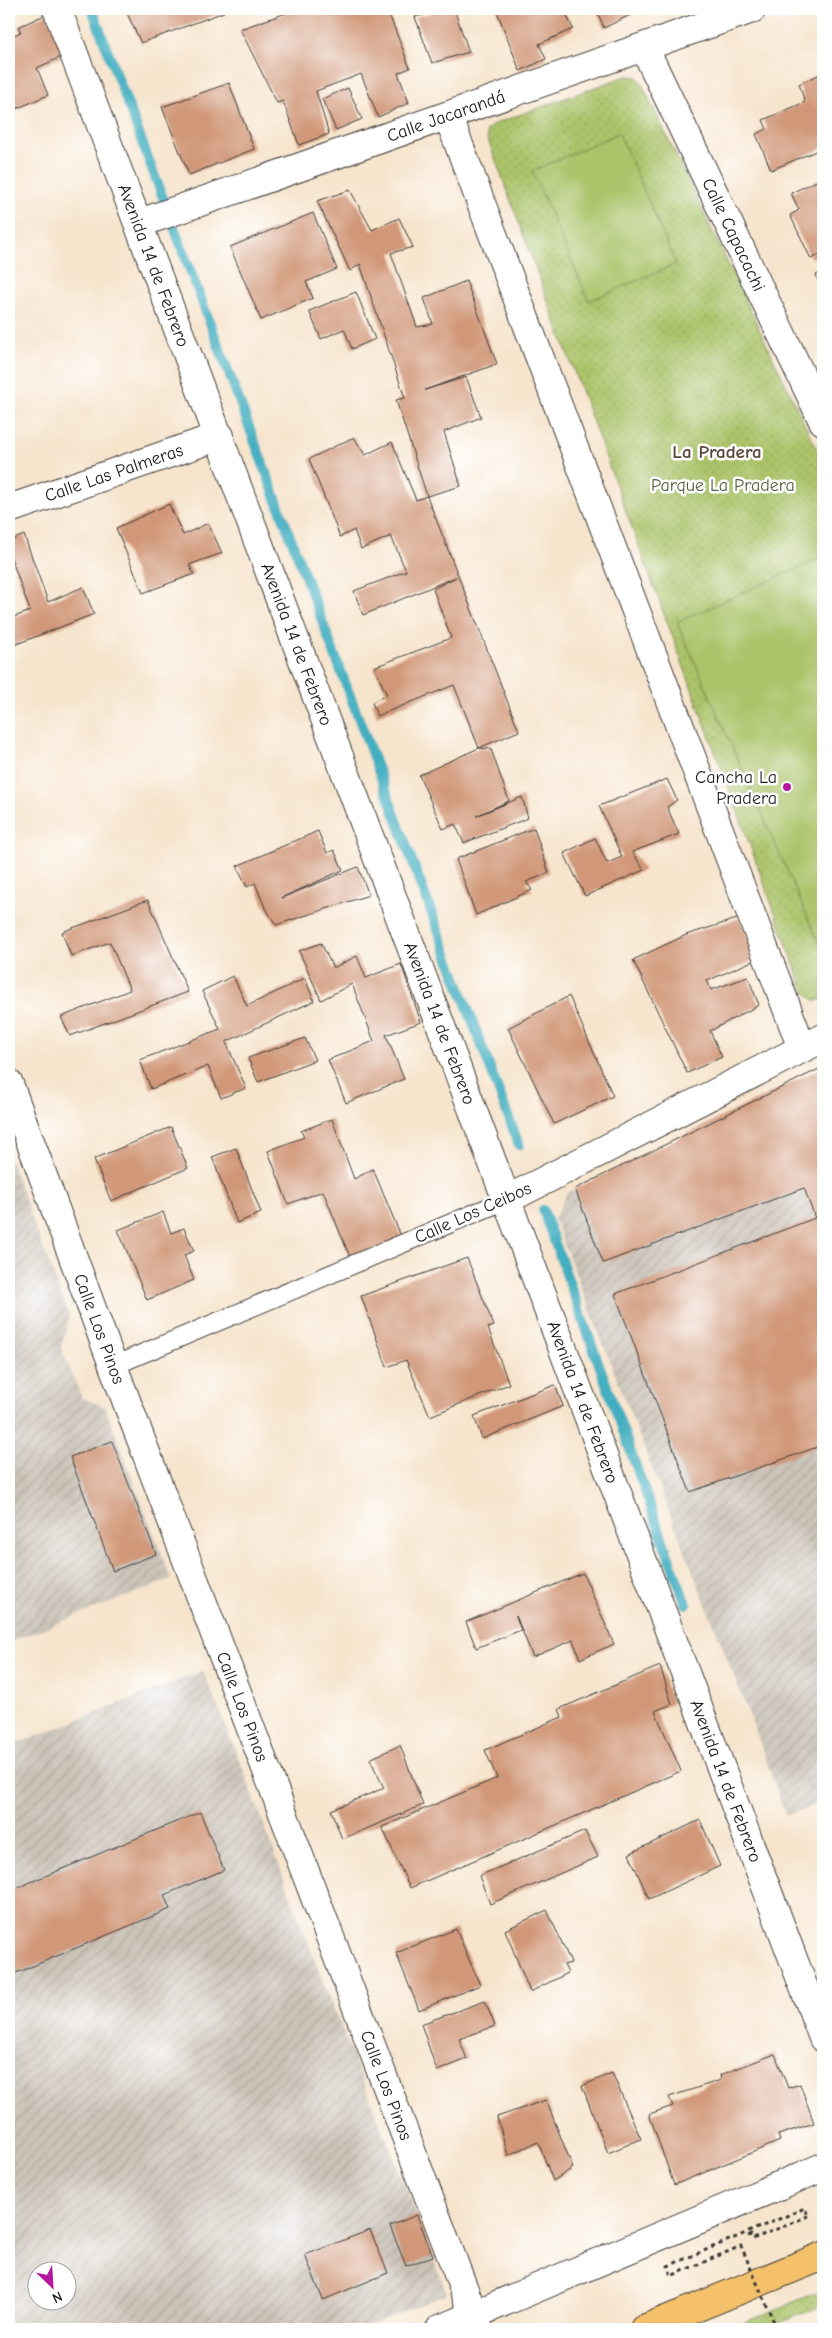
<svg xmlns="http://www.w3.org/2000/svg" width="832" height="2338" viewBox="0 0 832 2338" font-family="'Comic Neue',sans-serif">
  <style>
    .industrial { fill: url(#industrial-furrows); fill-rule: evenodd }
    .grass { fill: url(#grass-dots); stroke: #647042 }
    .garden { fill: #abc369; stroke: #647042 }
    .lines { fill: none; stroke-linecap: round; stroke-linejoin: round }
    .stream { stroke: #42aec0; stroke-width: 10 }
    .building { fill: #d09778 }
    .lane-casing { stroke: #3d3a36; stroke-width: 20 }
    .street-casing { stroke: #3d3a36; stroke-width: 30 }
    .highway-casing { stroke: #3d3a36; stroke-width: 30 }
    .path { stroke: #3d3a36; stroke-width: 3; stroke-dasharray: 4 4; stroke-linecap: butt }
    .lane { stroke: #fff; stroke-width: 18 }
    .street { stroke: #fff; stroke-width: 28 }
    .highway { stroke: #f4c16a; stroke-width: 28 }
    .path-bridge { stroke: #3d3a36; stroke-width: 3; stroke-dasharray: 4 4; stroke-linecap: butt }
    .poi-dot { fill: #b5179e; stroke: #fff; stroke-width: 2 }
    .labels { text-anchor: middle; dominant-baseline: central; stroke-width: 5; stroke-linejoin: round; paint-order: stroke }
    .street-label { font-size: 18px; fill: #1c1c1c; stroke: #fff }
    .park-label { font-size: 18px; fill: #555f3b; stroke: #fff }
    .poi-label { font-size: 18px; fill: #1c1c1c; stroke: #fff; text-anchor: end }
    .neighbourhood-label { font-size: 19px; font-weight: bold; fill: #5b473c; stroke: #fff }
  </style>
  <defs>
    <pattern id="industrial-furrows" width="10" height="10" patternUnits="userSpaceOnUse" patternTransform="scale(1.25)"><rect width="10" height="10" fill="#cbc3b8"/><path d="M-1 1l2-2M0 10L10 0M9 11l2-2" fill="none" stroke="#aea79e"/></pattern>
    <pattern id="grass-dots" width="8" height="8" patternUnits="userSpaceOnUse" patternTransform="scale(1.25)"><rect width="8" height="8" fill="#abc369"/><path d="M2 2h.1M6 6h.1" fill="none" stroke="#93a75a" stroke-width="1.8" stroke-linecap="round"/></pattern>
  </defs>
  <rect width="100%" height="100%" fill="#fff"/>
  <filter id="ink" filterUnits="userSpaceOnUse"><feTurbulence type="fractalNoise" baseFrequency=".02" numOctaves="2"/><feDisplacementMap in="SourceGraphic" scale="10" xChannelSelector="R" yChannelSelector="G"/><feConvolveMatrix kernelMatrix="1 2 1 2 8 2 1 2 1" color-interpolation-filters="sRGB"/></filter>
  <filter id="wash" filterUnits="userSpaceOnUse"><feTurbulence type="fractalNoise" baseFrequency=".0096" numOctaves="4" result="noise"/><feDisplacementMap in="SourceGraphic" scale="20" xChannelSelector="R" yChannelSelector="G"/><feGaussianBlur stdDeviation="1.12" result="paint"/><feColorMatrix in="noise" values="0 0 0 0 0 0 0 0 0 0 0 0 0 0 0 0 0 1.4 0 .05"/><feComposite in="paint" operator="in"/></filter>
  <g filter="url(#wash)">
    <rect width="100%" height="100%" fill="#f6e4cc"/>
    <!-- industrial -->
    <path class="industrial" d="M823,1067V1802L786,1816L756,1732L554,1219L567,1193Z
      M9,1158L69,1316L61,1348L82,1398L105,1407L171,1579L9,1642Z
      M203,1671L245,1774L321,1977L417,2215L447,2294L361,2329H9V1747ZM38,2270H68V2300H38Z"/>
    <!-- grass -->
    <path class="grass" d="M626,76L637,77L641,82L823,462V1000H814L804,991L487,137V130L494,124Z
      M823,2290V2305L764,2329H728Z"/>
    <!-- garden -->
    <path class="garden" d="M619,133L676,264L589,301L532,171Z
      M823,557V952L677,622Z"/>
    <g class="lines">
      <!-- stream -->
      <path class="stream" d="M92,9L519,1145
        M543,1210L686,1604"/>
    </g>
    <g id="blocks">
      <!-- building -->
      <path class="building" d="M125,9H223L224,12L141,43Z
        M298,9H387L410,68L398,73L409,103L378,117L361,74L316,91L329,134L299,145L283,101L277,103L240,29Z
        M444,9H454L469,52L432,63L415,17Z
        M496,9H564L573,29L539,44L546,59L520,71Z
        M596,9H639L640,10L604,28Z
        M47,14L65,55L37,68L48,95L9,112V37L21,32L18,27Z
        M820,74L823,81V148L771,170L756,134L767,129L763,120L805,102L799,84Z
        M229,83L254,149L189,175L162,107Z
        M348,88L362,119L336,130L322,99Z
        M823,178V253L811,259L790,215L799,210L791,193Z
        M350,190L372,230L399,218L413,247L391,253L417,327L433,324L424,298L466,281L476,307L497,364L425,390L466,377L481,417L444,432L461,486L427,496L396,400L405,398L360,264L350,271L317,201Z
        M313,213L337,269L306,282L313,298L261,320L230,247Z
        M823,271V291L816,275Z
        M356,292L375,339L352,349L344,329L321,339L309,311Z
        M354,437L365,455L392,442L416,500L427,496L519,731L479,748L454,685L377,716L372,702L387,695L374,667L451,638L433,589L456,577L363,615L354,591L406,571L391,536L361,549L354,530L340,537L309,459Z
        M169,504L183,535L208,523L222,553L189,565L194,574L143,593L116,528Z
        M24,535L48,602L83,587L94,614L9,647V619L30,611L9,552V541Z
        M479,748L491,749L509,801L476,816L522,797L528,818L464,843L455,824L443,829L419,775Z
        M667,779L677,800L667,807L679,834L632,852L644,870L585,896L564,853L595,838L607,863L622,857L599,806Z
        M534,828L549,873L526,882L532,890L476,915L456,859Z
        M318,831L327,853L334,850L343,870L281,898L358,867L369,895L276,925L264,905L255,883L247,887L237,866Z
        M148,900L188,992L70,1036L61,1017L130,990L110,942L71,956L62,932Z
        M740,918L757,959L707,981L711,990L748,977L759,1005L710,1031L722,1057L687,1073L633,960L686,935Z
        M321,943L333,968L357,956L366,978L401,964L421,1022L386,1035L404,1079L346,1103L328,1060L374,1041L352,984L321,1000L299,951Z
        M233,976L247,1006L305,978L314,1001L226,1042L246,1088L221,1098L208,1066L151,1089L140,1060L220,1029L202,991Z
        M569,996L613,1096L554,1124L508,1028Z
        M305,1038L315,1060L258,1082L248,1058Z
        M823,1067V1445L690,1492L615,1294L815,1218L804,1188L603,1263L575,1189Z
        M332,1119L354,1179L373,1169L403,1241L352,1262L323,1191L288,1204L268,1151L304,1137L301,1131Z
        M171,1127L188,1168L111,1201L94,1159Z
        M236,1148L261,1213L237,1223L212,1157Z
        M163,1212L171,1233L184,1228L194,1251L184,1255L194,1280L147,1300L118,1230Z
        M467,1258L494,1326L488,1328L509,1384L430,1416L406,1360L387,1367L361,1296Z
        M555,1385L563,1406L482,1439L474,1416Z
        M112,1441L156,1554L113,1571L70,1457Z
        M583,1573L614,1644L580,1659L573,1640L533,1657L516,1616L521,1630L476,1648L466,1622Z
        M660,1666L672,1704L655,1711L681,1771L410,1888L382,1827L497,1778L485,1750L562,1717L559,1709Z
        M400,1745L423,1805L342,1839L331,1810L384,1788L370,1759Z
        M200,1812L224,1870L164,1895L170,1909L9,1976V1891Z
        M700,1820L720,1866L649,1899L629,1854Z
        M585,1831L598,1857L490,1904L479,1876Z
        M547,1910L571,1963L564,1965L568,1973L530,1992L505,1930Z
        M456,1929L480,1985L419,2010L396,1953Z
        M485,2001L495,2026L459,2039L467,2059L437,2071L421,2024Z
        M775,2054L788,2088L800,2084L814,2123L778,2135L780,2141L674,2185L649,2114L673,2106L669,2097L721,2080L720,2075Z
        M612,2073L641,2139L608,2153L582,2086Z
        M546,2100L573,2168L553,2181L538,2142L508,2155L497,2117Z
        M417,2215L433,2256L406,2266L390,2226Z
        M370,2230L388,2273L323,2300L305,2255Z"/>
    </g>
  </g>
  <g filter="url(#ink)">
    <use href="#blocks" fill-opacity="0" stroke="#3d3a36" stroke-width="1"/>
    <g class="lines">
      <!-- lane casing -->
      <g class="lane-casing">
        <path id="lane" d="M113,1366L508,1199"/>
      </g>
      <!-- street casing -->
      <g class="street-casing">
        <g id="street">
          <path id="s1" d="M57,9L823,2038"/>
          <path id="s2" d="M644,47L823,421"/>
          <path d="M448,116L802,1048"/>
          <path id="s3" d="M140,223L752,9"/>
          <path id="s4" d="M9,509L220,436"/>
          <path id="s5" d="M9,1084L121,1387L479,2329"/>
          <path d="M508,1199L823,1038"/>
          <path d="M440,2329L823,2167"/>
        </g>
      </g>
      <!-- highway casing -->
      <g class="highway-casing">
        <path id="highway" d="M644,2329L823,2256"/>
      </g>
      <!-- path -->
      <path class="path" d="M748,2236L751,2235L753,2239L808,2216"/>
      <!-- lane -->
      <use href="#lane" class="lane"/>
      <!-- street -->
      <use href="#street" class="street"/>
      <!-- highway -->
      <use href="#highway" class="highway"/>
      <!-- path-bridge -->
      <path class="path-bridge" d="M777,2329L741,2246L671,2276L668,2266L805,2208L808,2216"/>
    </g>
  </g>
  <!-- markers -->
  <circle class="poi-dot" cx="787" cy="787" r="5"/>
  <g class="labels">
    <!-- street labels -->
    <g class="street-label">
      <text stroke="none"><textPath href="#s3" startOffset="324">Calle Jacarandá</textPath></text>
      <text stroke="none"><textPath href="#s2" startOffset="208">Calle Capacachi</textPath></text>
      <text stroke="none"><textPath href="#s1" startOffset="274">Avenida 14 de Febrero</textPath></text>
      <text stroke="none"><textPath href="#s4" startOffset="111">Calle Las Palmeras</textPath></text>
      <text stroke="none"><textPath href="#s1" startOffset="679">Avenida 14 de Febrero</textPath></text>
      <text stroke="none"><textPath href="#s1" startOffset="1084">Avenida 14 de Febrero</textPath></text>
      <text transform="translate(473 1213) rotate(-24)">Calle Los Ceibos</text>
      <text stroke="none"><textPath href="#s5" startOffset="261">Calle Los Pinos</textPath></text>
      <text stroke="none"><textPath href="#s1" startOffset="1489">Avenida 14 de Febrero</textPath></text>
      <text stroke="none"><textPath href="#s5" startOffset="665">Calle Los Pinos</textPath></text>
      <text stroke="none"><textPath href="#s1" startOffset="1894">Avenida 14 de Febrero</textPath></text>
      <text stroke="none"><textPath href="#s5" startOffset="1070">Calle Los Pinos</textPath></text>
    </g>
    <!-- park labels -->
    <g class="park-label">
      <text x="723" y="485">Parque La Pradera</text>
    </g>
    <!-- poi labels -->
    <g class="poi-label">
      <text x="777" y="777">Cancha La<tspan x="777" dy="21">Pradera</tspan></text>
    </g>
    <!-- neighbourhood labels -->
    <g class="neighbourhood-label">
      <text x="717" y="452">La Pradera</text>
    </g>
  </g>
  <!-- margin -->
  <rect width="832" height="2338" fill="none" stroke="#fff" stroke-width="30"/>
  <!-- north arrow -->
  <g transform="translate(52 2286) rotate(155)"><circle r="24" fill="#ffffff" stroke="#a4a4a4"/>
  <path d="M0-4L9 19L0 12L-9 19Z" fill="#b5179e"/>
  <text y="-8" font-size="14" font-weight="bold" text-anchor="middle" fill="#1c1c1c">N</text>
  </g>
</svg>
